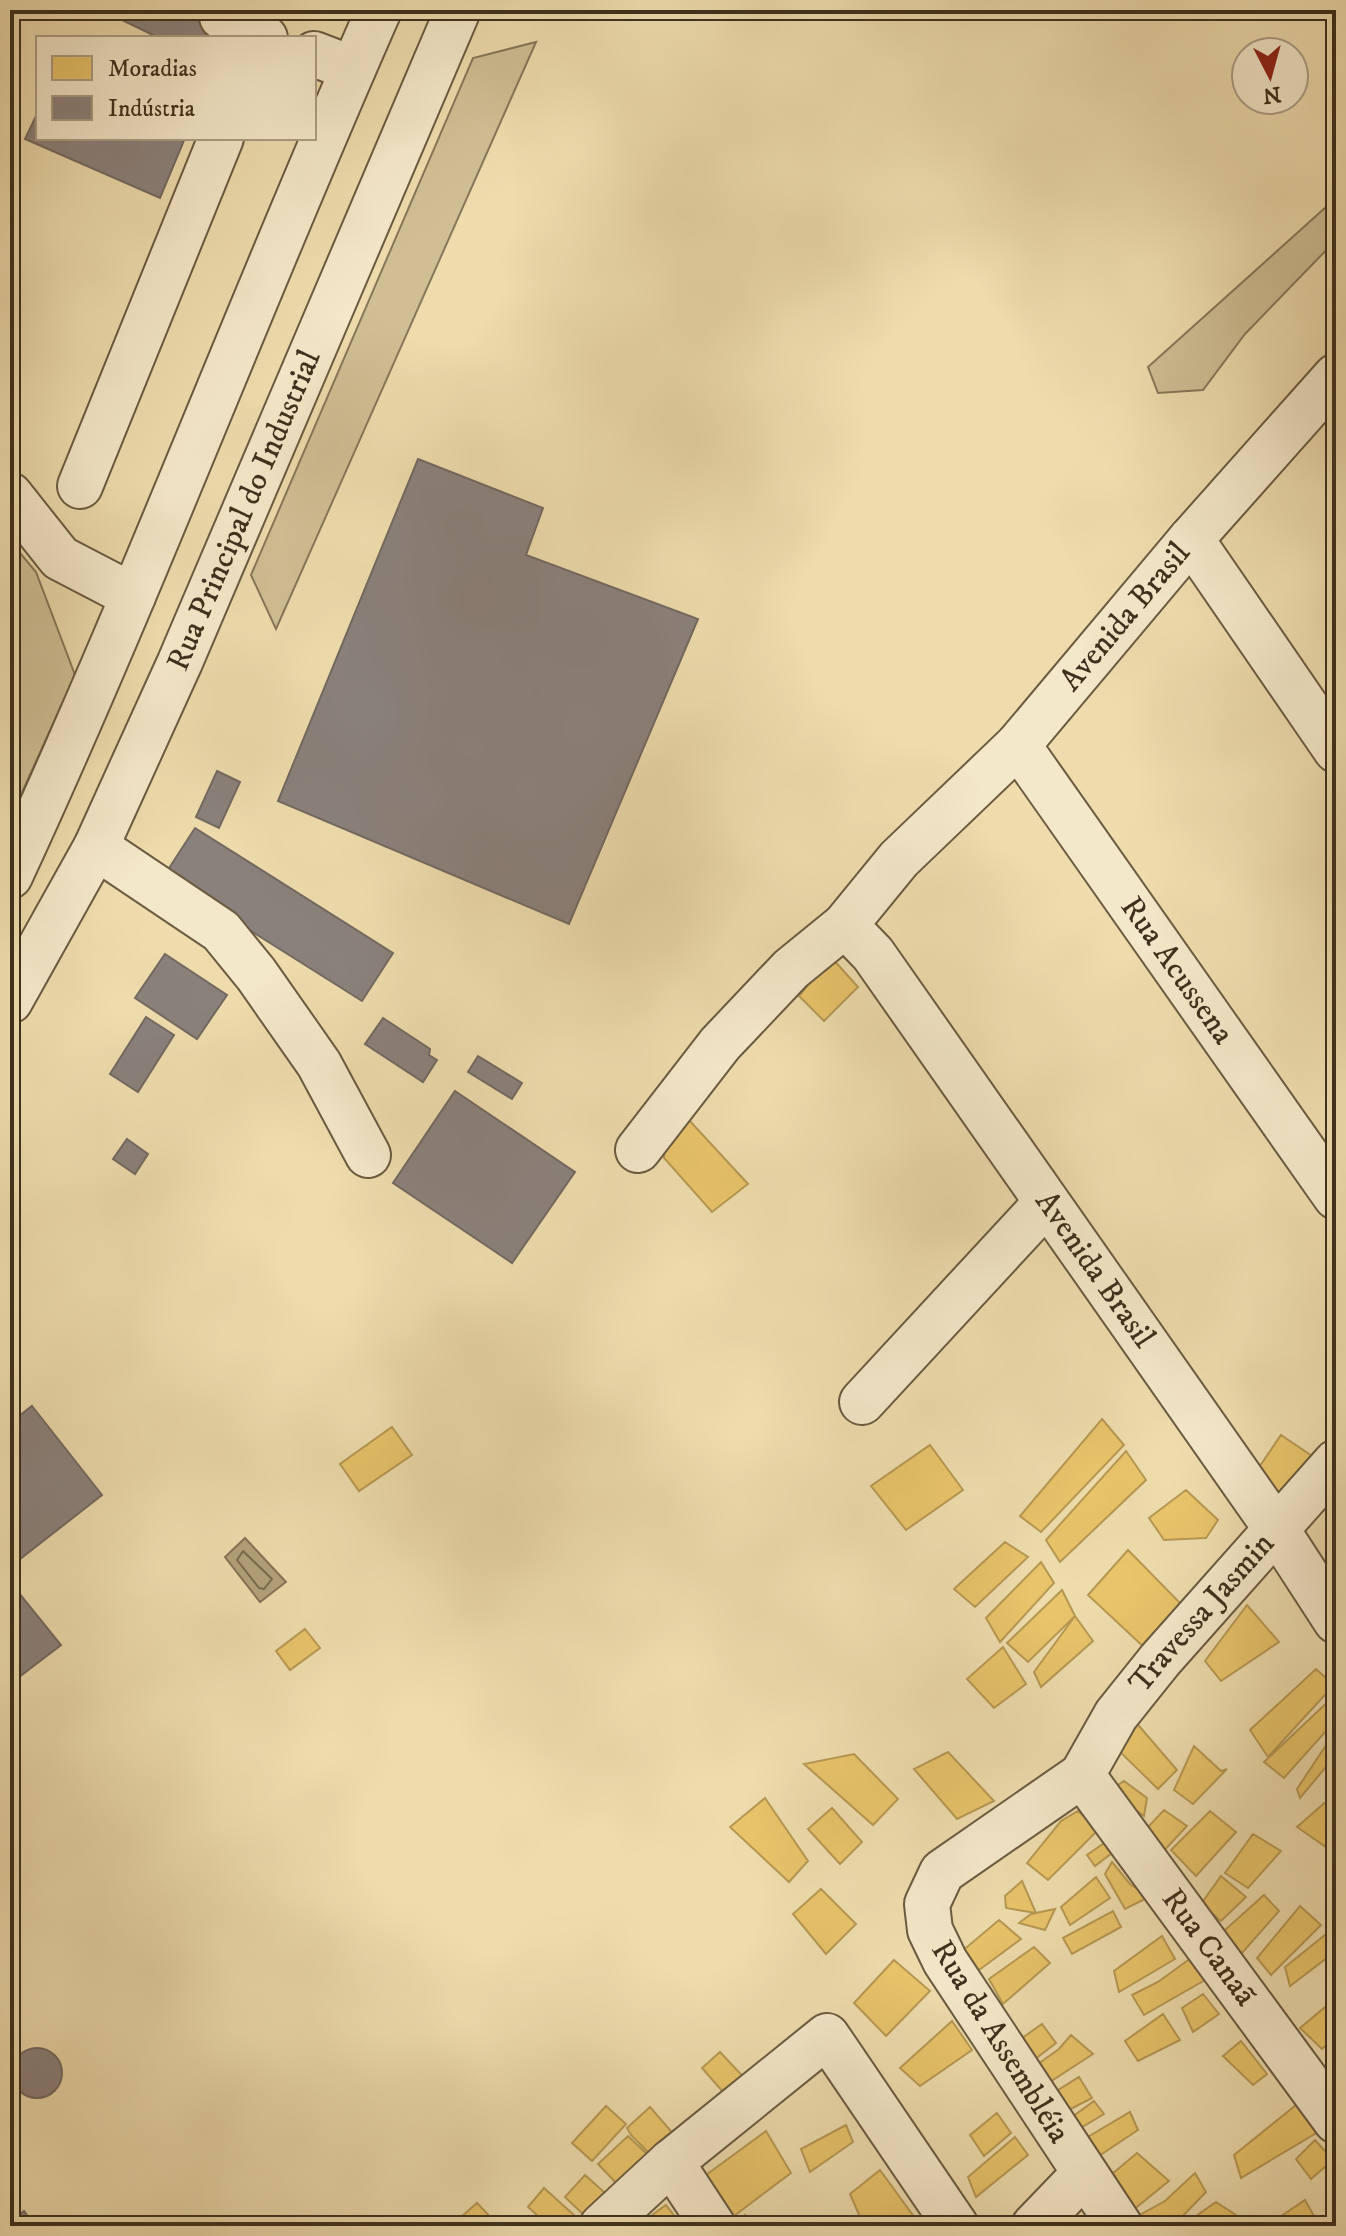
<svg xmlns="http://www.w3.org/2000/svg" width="1346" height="2236" viewBox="0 0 1346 2236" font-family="'IM FELL DW Pica',serif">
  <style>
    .green { fill: #d0bf95; stroke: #877859; stroke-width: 2 }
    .water { fill: #b2a27c; stroke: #847456; stroke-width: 2 }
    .homes { fill: #e9c46a; stroke: #b69853; stroke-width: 2 }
    .industry { fill: #8a817c; stroke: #736960; stroke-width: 2 }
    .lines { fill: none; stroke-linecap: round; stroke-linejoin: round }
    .shore { stroke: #78694c; stroke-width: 2 }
    .minor-casing { stroke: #6a5b41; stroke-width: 48 }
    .minor { stroke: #f4e8ca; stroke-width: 44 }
    .labels { text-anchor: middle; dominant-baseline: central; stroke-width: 8; stroke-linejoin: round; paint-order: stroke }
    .street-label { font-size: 32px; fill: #3e301d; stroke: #f4e8ca }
  </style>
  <rect width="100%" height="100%" fill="#eedcad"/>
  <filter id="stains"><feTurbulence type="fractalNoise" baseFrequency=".0025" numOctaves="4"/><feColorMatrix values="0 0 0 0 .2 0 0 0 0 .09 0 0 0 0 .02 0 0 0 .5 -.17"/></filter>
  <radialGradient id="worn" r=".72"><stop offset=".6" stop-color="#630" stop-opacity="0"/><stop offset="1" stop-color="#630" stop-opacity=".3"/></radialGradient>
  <!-- green -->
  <path class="green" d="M536,42L276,629L251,575L473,58Z
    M1336,198V240L1245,334L1203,390L1158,393L1148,367Z
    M10,541L36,572L75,675L10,819Z"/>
  <!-- water -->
  <path class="water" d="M245,1538L286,1582L260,1602L225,1557Z"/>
  <!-- homes -->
  <path class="homes" d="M831,957L858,987L824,1021L799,996Z
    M688,1119L748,1184L712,1212L664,1158L665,1140Z
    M1102,1419L1124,1445L1041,1532L1020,1516Z
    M392,1427L412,1455L359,1491L340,1464Z
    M1281,1435L1312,1456L1270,1506L1251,1479Z
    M930,1445L963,1490L906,1530L871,1486Z
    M1126,1451L1146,1480L1060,1562L1046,1540Z
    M1186,1490L1218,1520L1206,1538L1164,1540L1149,1518Z
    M1005,1542L1028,1557L975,1607L954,1589Z
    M1128,1550L1183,1606L1148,1651L1088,1595Z
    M1041,1562L1054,1583L1000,1642L986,1618Z
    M1062,1590L1075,1616L1028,1662L1007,1643Z
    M1247,1605L1279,1642L1221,1681L1205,1661Z
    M1075,1616L1093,1641L1041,1687L1034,1672Z
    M305,1629L320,1648L290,1670L276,1651Z
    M1003,1647L1026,1684L994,1708L967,1679Z
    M1316,1669L1334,1685L1268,1757L1250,1730Z
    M1334,1696L1336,1720L1284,1778L1264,1762Z
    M1133,1719L1177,1770L1158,1789L1113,1745Z
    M1336,1730V1755L1300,1798L1297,1789Z
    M1194,1746L1221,1771L1227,1769L1193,1804L1174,1790Z
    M948,1752L994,1801L957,1819L914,1769Z
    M854,1754L898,1799L873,1825L804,1764Z
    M1124,1781L1147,1798L1144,1816L1109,1791Z
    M1336,1793V1854L1297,1827Z
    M765,1798L808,1861L789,1882L730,1827Z
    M832,1808L862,1842L840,1864L808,1829Z
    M1164,1810L1187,1826L1160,1855L1132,1844Z
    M1078,1811L1099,1829L1048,1880L1027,1863L1061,1821Z
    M1210,1811L1236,1832L1196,1876L1171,1850Z
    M1253,1834L1281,1851L1248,1888L1225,1873Z
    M1110,1839L1120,1847L1095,1866L1087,1855Z
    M1112,1862L1130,1884L1149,1897L1125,1909L1105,1874Z
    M1221,1876L1246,1897L1221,1921L1201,1904Z
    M1096,1877L1110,1898L1070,1925L1061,1907Z
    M1022,1881L1036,1913L1006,1908L1005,1896Z
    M821,1889L856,1924L826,1954L793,1914Z
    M1264,1895L1279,1911L1235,1961L1216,1938Z
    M1300,1906L1321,1925L1271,1975L1257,1958Z
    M1055,1909L1045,1930L1019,1923L1031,1914Z
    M1113,1911L1121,1927L1072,1954L1063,1938Z
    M999,1920L1021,1939L971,1976L955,1957Z
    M1336,1926V1951L1290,1986L1285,1967Z
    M1162,1936L1175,1959L1119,1992L1114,1971Z
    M1034,1947L1050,1963L1003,2004L989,1979Z
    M1195,1955L1212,1976L1144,2015L1132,1995L1158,1982Z
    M894,1960L930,1991L886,2036L854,2003Z
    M1203,1994L1219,2014L1193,2032L1182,2008Z
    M1336,1998V2036L1322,2049L1300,2028Z
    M1163,2014L1180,2040L1138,2061L1125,2041Z
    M952,2021L972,2050L920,2086L900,2068Z
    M1042,2024L1056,2043L1026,2066L1018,2041Z
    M1071,2035L1093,2054L1042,2087L1031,2069L1059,2049Z
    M1241,2041L1267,2074L1253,2085L1223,2056Z
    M1336,2051V2074H1335L1326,2061Z
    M720,2052L750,2084L731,2101L702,2068Z
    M1079,2077L1092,2098L1051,2119L1044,2099Z
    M1094,2101L1104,2114L1064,2138L1057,2128Z
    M1301,2101L1323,2129L1241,2178L1234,2155Z
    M606,2106L626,2124L592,2161L572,2143Z
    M650,2107L683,2145L651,2155L631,2135L627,2128Z
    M1130,2112L1138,2130L1099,2156L1086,2138Z
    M997,2113L1011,2133L984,2156L970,2135Z
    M846,2125L853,2142L810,2172L801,2149Z
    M766,2131L791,2173L730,2219L702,2178Z
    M628,2136L649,2156L618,2185L598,2164Z
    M1015,2137L1028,2155L976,2197L968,2177Z
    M1315,2140L1333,2160L1311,2179L1296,2159Z
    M1137,2153L1169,2181L1133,2210L1106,2179Z
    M880,2170L920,2225L872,2226L860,2217L850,2194Z
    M1195,2173L1206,2192L1178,2221L1169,2226H1131L1129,2221L1165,2201Z
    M585,2175L605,2193L584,2215L565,2197Z
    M544,2188L585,2225L549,2226L528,2207Z
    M1305,2200L1318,2223L1278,2226L1274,2221Z
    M1216,2202L1236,2215L1219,2226H1182Z
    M477,2203L499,2226H469L461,2217Z
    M666,2205L682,2226H637Z
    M745,2215L755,2226H733Z"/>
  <!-- industry -->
  <path class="industry" d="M126,10H188L213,24L206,38H151L153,35L122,20Z
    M38,112V138H185L160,198L25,139Z
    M418,459L543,508L526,555L698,619L569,924L278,801Z
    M217,771L240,782L219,828L196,817Z
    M195,828L393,953L362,1001L164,876Z
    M165,954L227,995L197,1039L135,998Z
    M146,1017L174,1035L138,1092L110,1074Z
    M383,1018L430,1049L429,1055L437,1060L423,1082L365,1044Z
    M478,1056L522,1083L512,1099L468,1072Z
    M455,1091L575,1172L512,1263L393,1183Z
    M127,1139L148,1154L135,1174L113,1159Z
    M32,1406L102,1495L10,1567V1423Z
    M10,1582L61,1645L10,1684Z
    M12 2073a25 25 0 1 1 50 0a25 25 0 1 1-50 0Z
    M24,2211L35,2226H18L14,2219Z"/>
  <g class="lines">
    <!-- shore -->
    <path class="shore" d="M243,1551L272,1579L264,1589L259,1588L237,1560Z"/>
    <!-- minor casing -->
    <g class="minor-casing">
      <g id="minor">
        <path d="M222,17L265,38"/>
        <path d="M314,54L353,69"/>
        <path d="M80,486L221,138"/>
        <path d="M10,495L60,558L133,596"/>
        <path d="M1191,539L1336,750"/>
        <path id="s1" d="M1018,745L1336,1197"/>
        <path d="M96,847L221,931L256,974L319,1064L368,1155"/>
        <path d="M10,876C142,591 252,297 379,10"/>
        <path id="s2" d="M845,925L873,954L1277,1530L1336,1621"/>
        <path id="s3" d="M10,1001L96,847L180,662L458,10"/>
        <path id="s4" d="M638,1150L720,1044L791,969L845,925L899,859L1018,745L1191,539L1336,376"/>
        <path d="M862,1402L1046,1203"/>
        <path id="s5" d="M1082,1775L1336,2121"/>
        <path d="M671,2162L713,2226"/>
        <path d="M602,2226L671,2162L827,2036L956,2226"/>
        <path d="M1034,2226L1084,2174"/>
        <path id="s6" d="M1120,2226L945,1961L930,1930L927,1904L942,1872L1082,1775L1116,1715L1160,1660L1336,1462"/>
      </g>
    </g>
    <!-- minor -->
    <use href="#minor" class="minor"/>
  </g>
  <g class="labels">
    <!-- street labels -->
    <g class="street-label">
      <text stroke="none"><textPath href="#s3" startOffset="544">Rua Principal do Industrial</textPath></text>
      <text stroke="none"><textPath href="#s4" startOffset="724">Avenida Brasil</textPath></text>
      <text stroke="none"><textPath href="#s1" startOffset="276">Rua Acussena</textPath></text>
      <text stroke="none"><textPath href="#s2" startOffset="426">Avenida Brasil</textPath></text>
      <text stroke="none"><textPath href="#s6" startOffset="786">Travessa Jasmin</textPath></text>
      <text stroke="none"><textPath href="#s5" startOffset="214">Rua Canaã</textPath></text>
      <text transform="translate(1000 2042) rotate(58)">Rua da Assembléia</text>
    </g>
  </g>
  <!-- margin -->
  <rect width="1346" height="2236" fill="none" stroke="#eedcad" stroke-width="40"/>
  <rect x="12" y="12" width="1322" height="2212" fill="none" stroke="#3e301d" stroke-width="4"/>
  <rect x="20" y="20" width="1306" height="2196" fill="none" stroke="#3e301d" stroke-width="2"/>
  <!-- legend -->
  <rect x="36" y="36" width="280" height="104" fill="#f4e8ca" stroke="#ab9e85" stroke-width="2"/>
  <rect x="52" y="56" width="40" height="24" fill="#e9c46a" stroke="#ab9e85" stroke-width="2"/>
  <text x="108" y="76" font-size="24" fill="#3e301d">Moradias</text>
  <rect x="52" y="96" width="40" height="24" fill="#8a817c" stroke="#ab9e85" stroke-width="2"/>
  <text x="108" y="116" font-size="24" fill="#3e301d">Indústria</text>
  <!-- north arrow -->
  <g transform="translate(1270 76) rotate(174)"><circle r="38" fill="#f4e8ca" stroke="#ab9e85" stroke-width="2"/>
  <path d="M0-6L14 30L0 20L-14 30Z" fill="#8f2418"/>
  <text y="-12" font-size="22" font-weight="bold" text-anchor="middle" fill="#3e301d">N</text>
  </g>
  <rect width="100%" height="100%" filter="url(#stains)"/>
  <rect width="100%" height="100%" fill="url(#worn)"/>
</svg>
